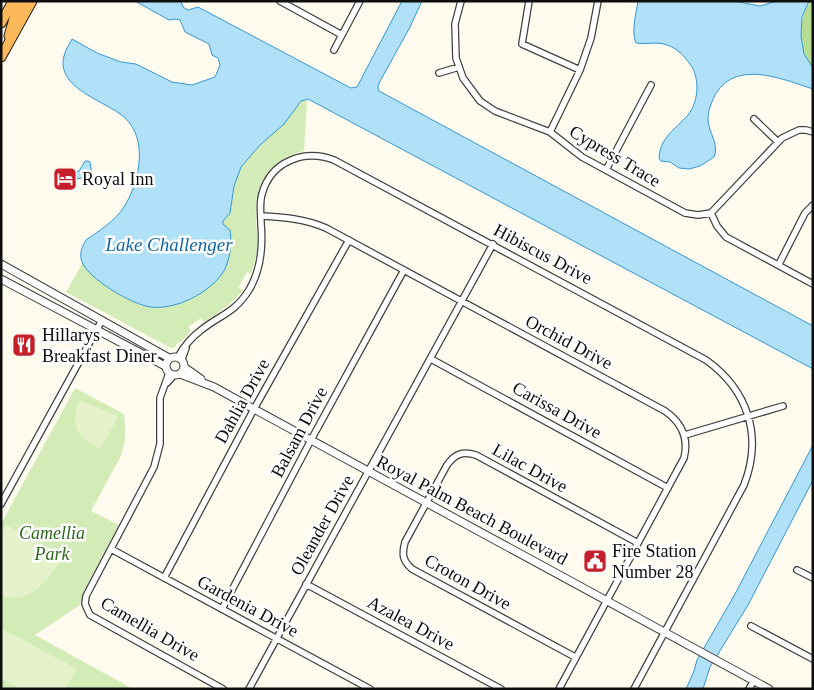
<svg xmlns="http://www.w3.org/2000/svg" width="814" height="690" viewBox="0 0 814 690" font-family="'Times New Roman',serif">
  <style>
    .green { fill: #d3ebb7 }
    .forest { fill: #b7dd95 }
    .pitch { fill: #e5f2c9 }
    .water { fill: #b1e0f9; stroke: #3597d3 }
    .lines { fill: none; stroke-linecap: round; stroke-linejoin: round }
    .minor-casing { stroke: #414141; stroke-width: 8 }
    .tertiary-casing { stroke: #414141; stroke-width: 9 }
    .trunk-casing { stroke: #1f1f1f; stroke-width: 11 }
    .minor { stroke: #fff; stroke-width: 5.5 }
    .tertiary { stroke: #fff; stroke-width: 7 }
    .trunk { stroke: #fcb859; stroke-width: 9 }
    .labels { text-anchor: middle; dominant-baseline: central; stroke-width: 5; stroke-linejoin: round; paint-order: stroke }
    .street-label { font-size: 18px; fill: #0e0e0e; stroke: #fff }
    .poi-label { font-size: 18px; fill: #0e0e0e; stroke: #fff; text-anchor: start }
    .park-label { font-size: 18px; font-style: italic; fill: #2d691b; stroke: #fff }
    .water-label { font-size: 19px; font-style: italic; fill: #1168a6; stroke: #fff }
  </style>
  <rect width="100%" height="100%" fill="#fffcef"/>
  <!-- green -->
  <path class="green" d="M307,99L304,151C277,157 258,177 256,205C255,216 257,228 257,240C258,251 255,263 251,274L247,272L238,288L243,290C231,304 219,313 204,322L201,318L188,327L191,331L181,342H178L175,347L171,348L66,292L83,262C91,279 122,298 140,305C146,307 153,307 159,308L229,256L230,230L223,224V221L230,211L234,186L241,167L260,145L284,124L301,101Z
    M75,388L124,414C126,428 126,442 121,456L91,511L119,525L84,591L80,605L35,635L133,689H1V524Z"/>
  <!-- forest -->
  <path class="forest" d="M809,1H813V68C796,49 799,22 809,1Z"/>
  <!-- pitch -->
  <path class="pitch" d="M80,400L118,417L100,449C78,437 68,426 80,400Z
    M6,525L65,556C49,577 32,605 1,596V533Z
    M1,628L77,669L66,689H20L1,679Z"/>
  <!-- water -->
  <path class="water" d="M135,1H181L183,7L188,10L198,7L347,86L351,88L357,87L402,1H422L410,27L379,83L378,87L379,91L813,326V369L308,99L301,101L284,124L260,145L241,167L234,186L230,213L223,221V224L230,230C232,243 230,260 224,271C210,293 176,310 151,307C132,305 89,279 82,262C79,254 82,246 86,240C99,231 115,221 124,207C139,183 149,140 125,118C107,101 52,88 65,53C66,48 70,44 72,39L97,53L121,62L136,64L172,82L192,85L215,77L220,65L218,58L212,55L209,44L185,32L180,20L175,19L169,20Z
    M638,1H734L760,6L777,1H809L802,17L801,36L804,54L813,68V89C782,79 734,58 714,97C711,104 708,111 708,119C708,132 720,145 714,157L700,166L689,169L679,168L670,162L661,161L659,158C660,137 676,129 688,115C699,101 700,78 690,64C684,56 677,48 667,45C656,41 646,45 636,43C631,32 636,14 638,1Z
    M85,161H88L90,162L92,174L95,179L91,183L81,178L74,180L72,173L79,171Z
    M813,445V480L748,605L710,667L703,689H686L694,671L697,660L735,594Z"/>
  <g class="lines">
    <!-- minor casing -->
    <g class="minor-casing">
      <path id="minor" d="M280,1L342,35
        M461,1L455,24L456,58L463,78L480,101L495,111L550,132L582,157L685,213L698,215L711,213L782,138L799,130H806L813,132
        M529,1L522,44L580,70L591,38L598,1
        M334,50L360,1
        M439,73L459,67
        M754,119L778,142
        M550,132L580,70
        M606,170L651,85
        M711,213L717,226L726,237L813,284
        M261,216C284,217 305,219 326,228L665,411C682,423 689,438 684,458L559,689
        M779,264L805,213L813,205
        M178,357C183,348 192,337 200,331C219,315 234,314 249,290C261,270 263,247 261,224C261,214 259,204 262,194C271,161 304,149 334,160L706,360C748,390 763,436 744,485L634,689
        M182,359L186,348
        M431,359L668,488
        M169,373L160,398V444L154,467L86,596L85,604L90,615L223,689
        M167,383L174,375
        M685,435L783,406
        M1,504L102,320
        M111,549L370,689
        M797,570L813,578
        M164,578L254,409L349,240
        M306,584L501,689
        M222,609L311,440L404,270
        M751,626L813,659
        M575,657L412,569C402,560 402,554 405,542L447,465C455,454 462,451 476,455L638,543
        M249,689L493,244
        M749,689L754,680"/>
    </g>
    <!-- tertiary casing -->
    <g class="tertiary-casing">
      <path id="tertiary" d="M1,264L169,358
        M1,279L165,366
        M166 366a9 9 0 1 1 18 0a9 9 0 1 1-18 0Z
        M184,367L201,379
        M180,374L214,387L254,409L769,689"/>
    </g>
    <!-- trunk casing -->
    <g class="trunk-casing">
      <path id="trunk" d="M1,23L13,1
        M9,36L15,15L22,1
        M1,57L32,1"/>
    </g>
    <!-- minor -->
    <use href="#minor" class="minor"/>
    <!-- tertiary -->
    <use href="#tertiary" class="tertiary"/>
    <!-- trunk -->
    <use href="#trunk" class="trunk"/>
  </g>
  <!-- icons -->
  <defs>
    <g id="hotel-square" transform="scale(1.25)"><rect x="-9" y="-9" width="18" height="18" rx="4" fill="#c51f2b" stroke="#fff"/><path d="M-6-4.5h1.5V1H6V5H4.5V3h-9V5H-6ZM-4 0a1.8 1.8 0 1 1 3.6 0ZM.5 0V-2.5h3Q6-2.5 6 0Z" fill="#fff"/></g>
    <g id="restaurant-square" transform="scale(1.25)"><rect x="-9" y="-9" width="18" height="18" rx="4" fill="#c51f2b" stroke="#fff"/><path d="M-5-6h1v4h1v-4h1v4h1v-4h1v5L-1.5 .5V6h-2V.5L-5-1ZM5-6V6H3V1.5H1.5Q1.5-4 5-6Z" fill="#fff"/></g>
    <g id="civic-square" transform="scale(1.25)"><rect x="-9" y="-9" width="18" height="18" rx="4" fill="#c51f2b" stroke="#fff"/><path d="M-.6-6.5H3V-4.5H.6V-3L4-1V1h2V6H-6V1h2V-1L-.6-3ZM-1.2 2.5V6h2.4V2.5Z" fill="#fff"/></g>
  </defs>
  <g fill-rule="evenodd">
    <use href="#hotel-square" x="65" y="179"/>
    <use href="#restaurant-square" x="24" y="345"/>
    <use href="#civic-square" x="595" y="561"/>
  </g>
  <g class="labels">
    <!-- street labels -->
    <g class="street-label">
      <text transform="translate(615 156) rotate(31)">Cypress Trace</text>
      <text transform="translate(543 254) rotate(28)">Hibiscus Drive</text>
      <text transform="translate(569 342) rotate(28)">Orchid Drive</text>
      <text transform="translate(242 401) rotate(-61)">Dahlia Drive</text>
      <text transform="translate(557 410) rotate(29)">Carissa Drive</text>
      <text transform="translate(299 432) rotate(-62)">Balsam Drive</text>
      <text transform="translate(530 468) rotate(29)">Lilac Drive</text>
      <text transform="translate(472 510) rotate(28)">Royal Palm Beach Boulevard</text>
      <text transform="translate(322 525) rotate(-61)">Oleander Drive</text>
      <text transform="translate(468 582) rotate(29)">Croton Drive</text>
      <text transform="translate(248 606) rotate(28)">Gardenia Drive</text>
      <text transform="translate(411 623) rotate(28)">Azalea Drive</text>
      <text transform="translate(150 629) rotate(30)">Camellia Drive</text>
    </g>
    <!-- poi labels -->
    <g class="poi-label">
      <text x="82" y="179">Royal Inn</text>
      <text x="42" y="335">Hillarys<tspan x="42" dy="21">Breakfast Diner</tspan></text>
      <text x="612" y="551">Fire Station<tspan x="612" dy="21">Number 28</tspan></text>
    </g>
    <!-- park labels -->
    <g class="park-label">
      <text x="52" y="533">Camellia<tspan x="52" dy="21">Park</tspan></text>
    </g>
    <!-- water labels -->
    <g class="water-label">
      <text x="169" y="244">Lake Challenger</text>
    </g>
  </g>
  <!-- border -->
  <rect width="814" height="690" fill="none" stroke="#0e0e0e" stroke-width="5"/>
</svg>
